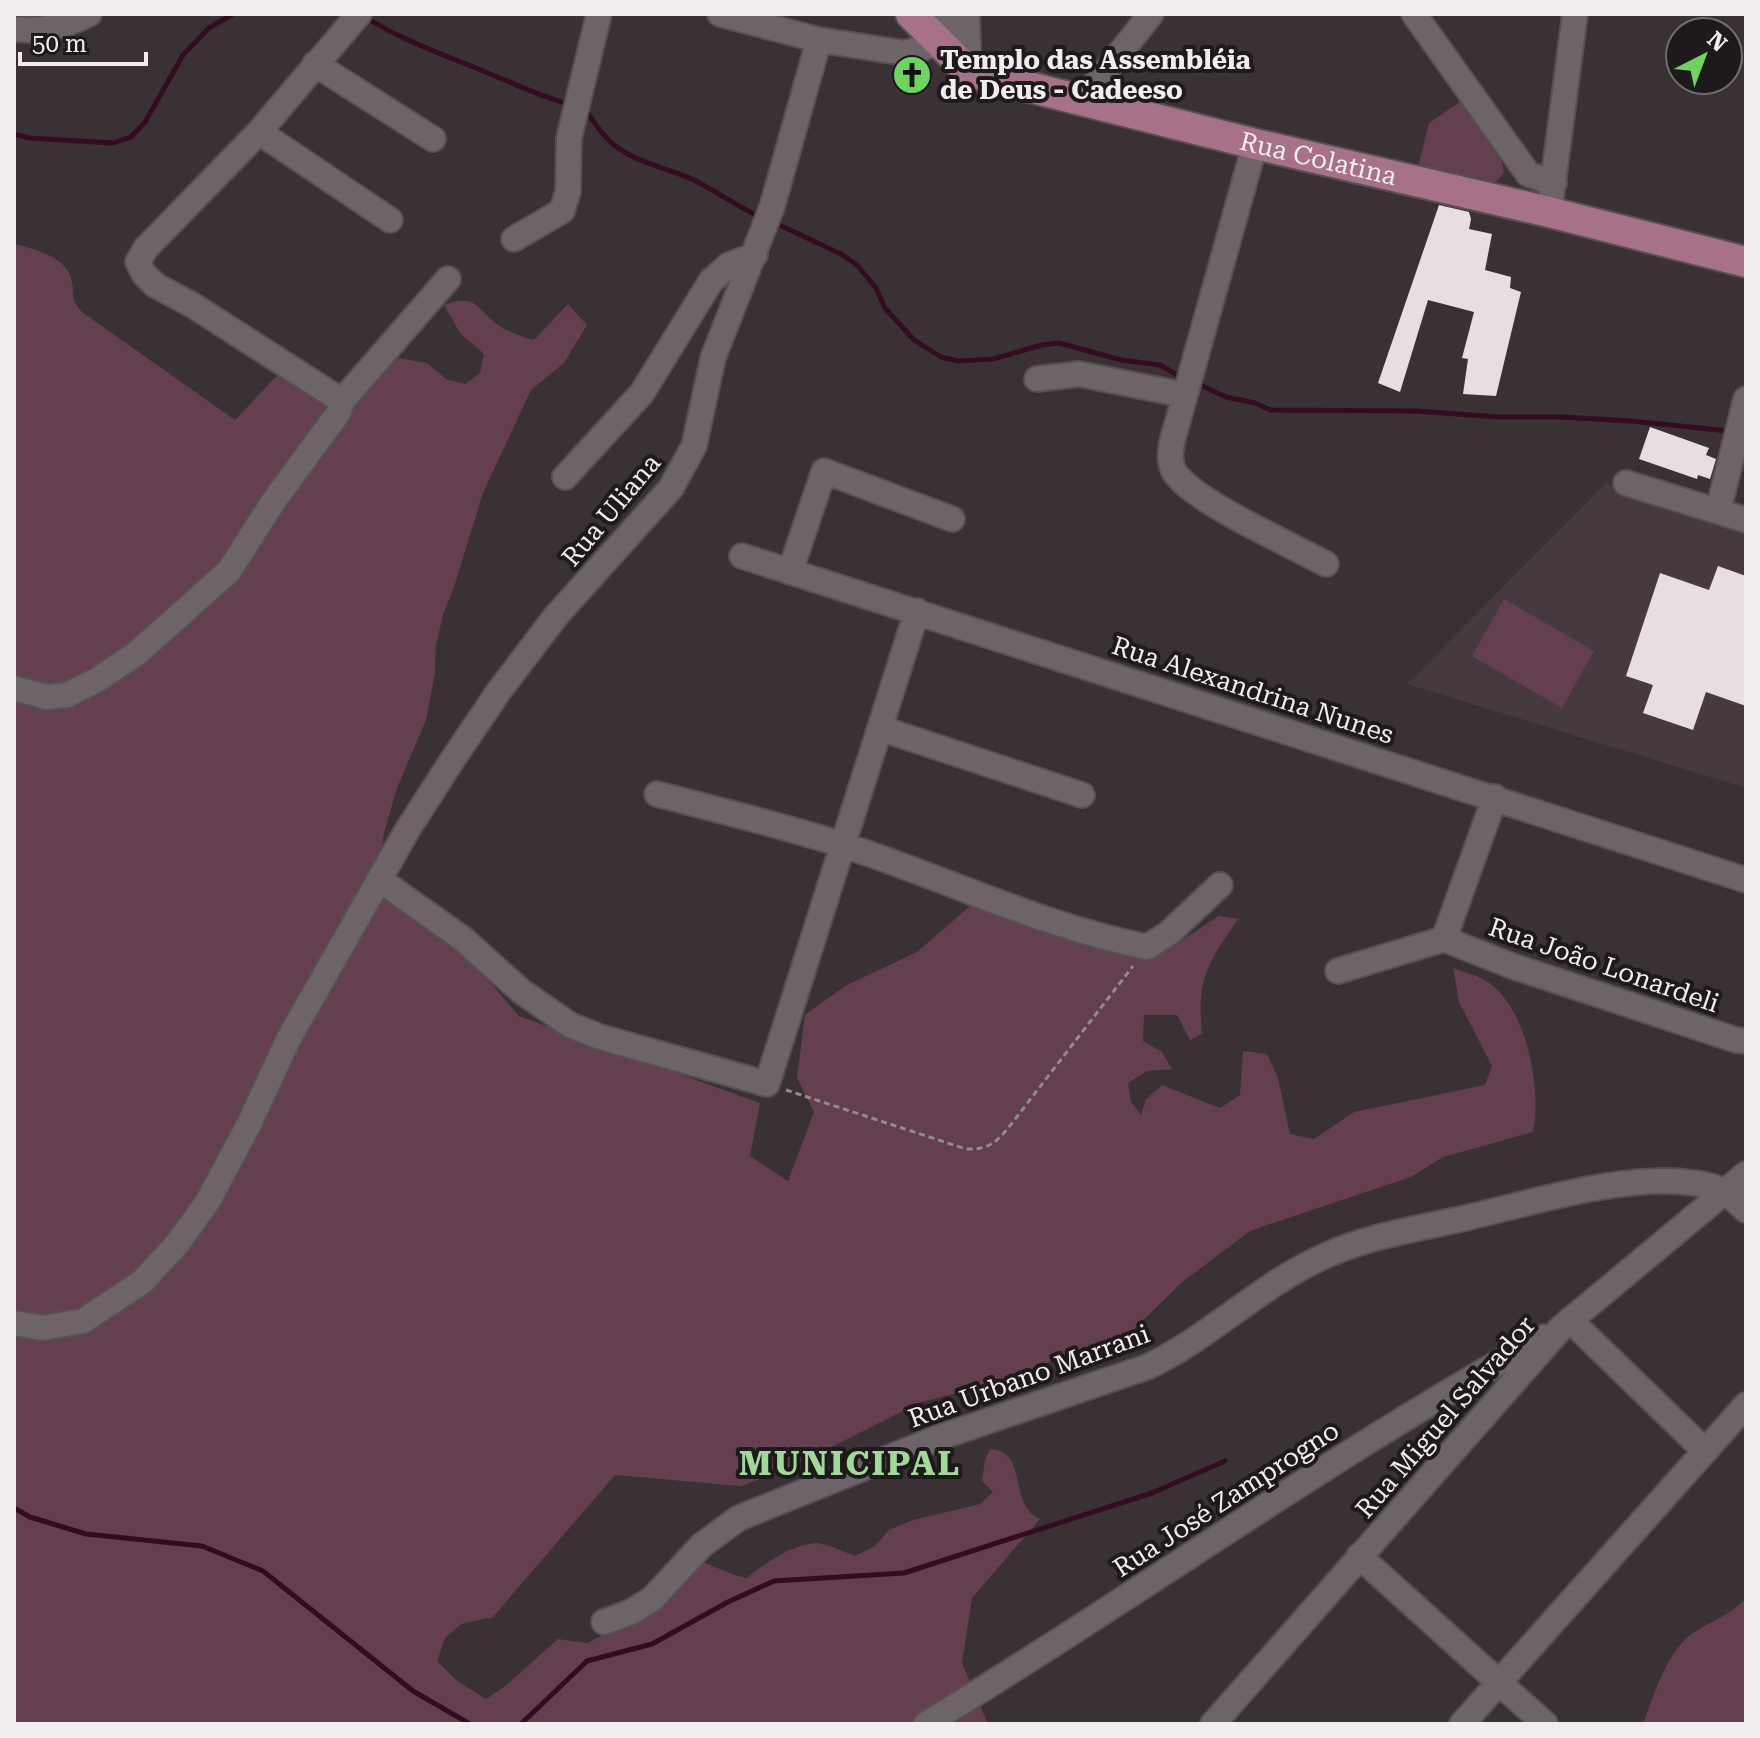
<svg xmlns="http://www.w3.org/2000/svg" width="1760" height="1738" viewBox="0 0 1760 1738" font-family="'Roboto Serif',serif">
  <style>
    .built { fill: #46393f }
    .green { fill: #633f4f }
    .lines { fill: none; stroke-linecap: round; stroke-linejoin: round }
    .stream { stroke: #350b22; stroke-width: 5 }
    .building { fill: #e8dde1 }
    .minor-casing { stroke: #565053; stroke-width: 28 }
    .major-casing { stroke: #565053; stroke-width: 34 }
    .path { stroke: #928c8e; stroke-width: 3; stroke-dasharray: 6 4; stroke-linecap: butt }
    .minor { stroke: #6d6467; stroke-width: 24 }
    .major { stroke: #a8718a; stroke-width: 30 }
    .labels { text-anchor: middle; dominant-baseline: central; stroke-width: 8; stroke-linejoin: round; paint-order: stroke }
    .poi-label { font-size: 26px; font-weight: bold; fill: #f1ecee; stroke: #1e1a1c; text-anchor: start }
    .street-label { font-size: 26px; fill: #f1ecee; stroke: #1e1a1c }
    .district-label { font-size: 34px; font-weight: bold; letter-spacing: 2px; fill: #a3d89b; stroke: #1e1a1c }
  </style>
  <rect width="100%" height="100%" fill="#393134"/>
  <!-- built -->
  <path class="built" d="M1606,483L1746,534V788L1407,684Z"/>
  <!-- green -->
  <path class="green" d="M1461,101L1499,151L1504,172L1497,181L1488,186L1418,167L1429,123Z
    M14,243C34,250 64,255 71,278C76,296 68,295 82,312L235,420L282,370L339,393L387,356L427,363L446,379L465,384L480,373L484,354L460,333L444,305C477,292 477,310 498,325C508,332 523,337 534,340L568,304L587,325L564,363L531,390L483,493L454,587L443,615L436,645L435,673L426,720L397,788L384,833L380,861L428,910L519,1016L760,1103L750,1156L788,1181L814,1112L797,1078L805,1015L845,986L917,952L978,899L1089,936L1150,961L1219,916L1238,919C1207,965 1197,977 1202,1034L1190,1040L1177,1015H1144L1143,1041L1162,1052L1172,1069L1147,1071L1128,1083L1131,1102L1141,1115L1146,1099L1162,1085L1220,1108L1240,1095L1243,1051L1267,1054L1278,1078L1290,1134L1314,1139L1354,1112L1485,1085L1492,1066L1459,1002L1453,968C1464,972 1478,975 1488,982C1527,1008 1542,1089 1533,1132L1443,1157L1411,1177L1250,1231L1181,1283L1110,1353L1057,1359L990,1385L921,1402L788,1469L741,1486L615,1475L493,1617L461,1624L445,1638L437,1661L456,1680L486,1699L504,1687L558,1639L588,1643L648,1609L693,1559C712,1564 729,1575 747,1578C763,1564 795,1543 817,1543C829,1544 844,1552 855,1556L875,1546L889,1530L913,1520L980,1504L993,1492L982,1481L985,1460L990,1449C1024,1451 1012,1490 1029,1511C1032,1515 1036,1517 1040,1519L972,1598L962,1663L988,1724H14Z
    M1504,599L1594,651L1562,708L1472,656Z
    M1746,1598V1724H1643C1652,1699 1667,1653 1689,1636C1709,1621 1727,1618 1746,1598Z"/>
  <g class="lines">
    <!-- stream -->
    <path class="stream" d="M365,17C403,41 447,56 488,73C515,84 541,97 569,104
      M585,109C593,121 602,135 613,144C635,163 668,168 694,180C717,192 737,206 760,217
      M14,134L29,138L113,143L131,137L145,122L183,55L209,28L233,14
      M773,222L841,254L857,265L876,288L885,308L914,340L941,357L958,361L993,359L1042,345L1059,343L1121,360L1160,365L1181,377
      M1194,382L1226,397L1255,403L1270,410L1416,411L1498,417H1560L1631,421L1729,431
      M14,1508L30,1517L86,1534L202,1546L263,1571L413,1691L470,1724
      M521,1724L587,1661L652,1644L728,1602L774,1581L904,1573L1152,1493L1225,1461"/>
  </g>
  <!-- building -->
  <path class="building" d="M1439,205L1469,212L1471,219L1469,229L1492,234L1485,270L1511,277L1510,288L1521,292L1496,396L1463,394L1468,359L1462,358L1474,312L1428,300L1400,392L1378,383Z
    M1650,427L1709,448L1706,455L1716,459L1710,479L1698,475L1697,479L1639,459Z
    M1718,566L1746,576V706L1706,692L1693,730L1643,713L1653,685L1626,676L1660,573L1709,590Z"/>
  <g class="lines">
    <!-- minor casing -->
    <g class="minor-casing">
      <path id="minor" d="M720,14L819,40L905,53L926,47L936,39
        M937,14L967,49
        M967,14L969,72
        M1414,14L1528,174L1554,183
        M14,29C42,32 65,26 89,14
        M315,64L433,139
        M1082,101L1151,14
        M259,132L390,220
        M1255,144L1172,442C1170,453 1169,463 1175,473C1196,503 1290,544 1326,564
        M1551,198L1575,14
        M514,239L562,211L568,192L569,138L599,14
        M1037,379L1079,374L1185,395
        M342,401L448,279
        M565,477L642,393L711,281L729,265L755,255
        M1626,483L1746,520
        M1718,511L1746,399
        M742,556L1746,880
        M790,572L824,471L952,519
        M14,688L46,697L67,695L97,680L136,654L229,571L273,502L339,412L342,401L194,306L155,285L144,274L138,262L146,248L259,132L359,14
        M882,729L1082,795
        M657,794C718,810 780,825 840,844C943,877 1041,926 1147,947L1169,933L1220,885
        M380,880L463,939L521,991L570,1025L600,1037L767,1084L917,611
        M1444,939L1512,966L1736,1040L1746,1041
        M1338,971L1444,939L1495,797
        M1570,1320L1705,1451
        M14,1323L43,1328L83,1321L142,1282L177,1244L208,1201L248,1126L289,1038L408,829L453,759L499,691L556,616L671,488L694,446L713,358L772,207L819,40
        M1359,1556L1545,1724
        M604,1622L631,1612L652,1599L702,1545L739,1518L938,1438L1147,1367C1211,1337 1262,1283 1327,1255C1369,1236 1416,1229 1461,1219C1531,1203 1624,1173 1694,1183C1720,1186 1728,1193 1746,1210
        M926,1724C1134,1598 1331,1455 1544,1337
        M1213,1724L1561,1328L1746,1174
        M1462,1724L1746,1405"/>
    </g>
    <!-- major casing -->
    <g class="major-casing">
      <g id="major">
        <path id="s1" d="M911,14L969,72L1255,144L1549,212L1746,262"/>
      </g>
    </g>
    <!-- path -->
    <path class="path" d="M786,1090L966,1149C987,1150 996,1143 1009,1127L1133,966"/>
    <!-- minor -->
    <use href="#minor" class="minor"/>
    <!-- major -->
    <use href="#major" class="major"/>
  </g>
  <!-- icons -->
  <defs>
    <g id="church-disc" transform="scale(2)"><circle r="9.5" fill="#6ed360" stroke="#1e1a1c"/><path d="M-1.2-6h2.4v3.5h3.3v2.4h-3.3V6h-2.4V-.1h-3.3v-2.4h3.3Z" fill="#111"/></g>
  </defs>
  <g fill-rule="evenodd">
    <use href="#church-disc" x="912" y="75"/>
  </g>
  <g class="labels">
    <!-- poi labels -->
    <g class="poi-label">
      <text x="940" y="60">Templo das Assembléia<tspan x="940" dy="30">de Deus - Cadeeso</tspan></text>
    </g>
    <!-- street labels -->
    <g class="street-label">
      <text stroke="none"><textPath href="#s1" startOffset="442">Rua Colatina</textPath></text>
      <text transform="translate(611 510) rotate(-50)">Rua Uliana</text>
      <text transform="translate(1253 690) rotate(18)">Rua Alexandrina Nunes</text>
      <text transform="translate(1604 965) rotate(19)">Rua João Lonardeli</text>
      <text transform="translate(1029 1376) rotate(-20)">Rua Urbano Marrani</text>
      <text transform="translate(1445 1417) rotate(-49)">Rua Miguel Salvador</text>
      <text transform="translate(1226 1499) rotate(-33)">Rua José Zamprogno</text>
    </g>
    <!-- district labels -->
    <g class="district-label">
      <text x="850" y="1463">MUNICIPAL</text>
    </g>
  </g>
  <!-- border -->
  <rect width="1760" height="1738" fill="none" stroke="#f1ecee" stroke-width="32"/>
  <!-- north arrow -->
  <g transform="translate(1704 56) rotate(42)"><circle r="38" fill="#1e1a1c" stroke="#726e70" stroke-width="2"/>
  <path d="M0-6L14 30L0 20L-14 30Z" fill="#6ed360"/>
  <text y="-12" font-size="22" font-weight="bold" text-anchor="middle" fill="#f1ecee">N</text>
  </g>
  <!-- scale -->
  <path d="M20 52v12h126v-12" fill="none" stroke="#f1ecee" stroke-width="4"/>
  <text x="32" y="52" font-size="24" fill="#f1ecee" stroke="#1e1a1c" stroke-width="6" paint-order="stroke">50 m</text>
</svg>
